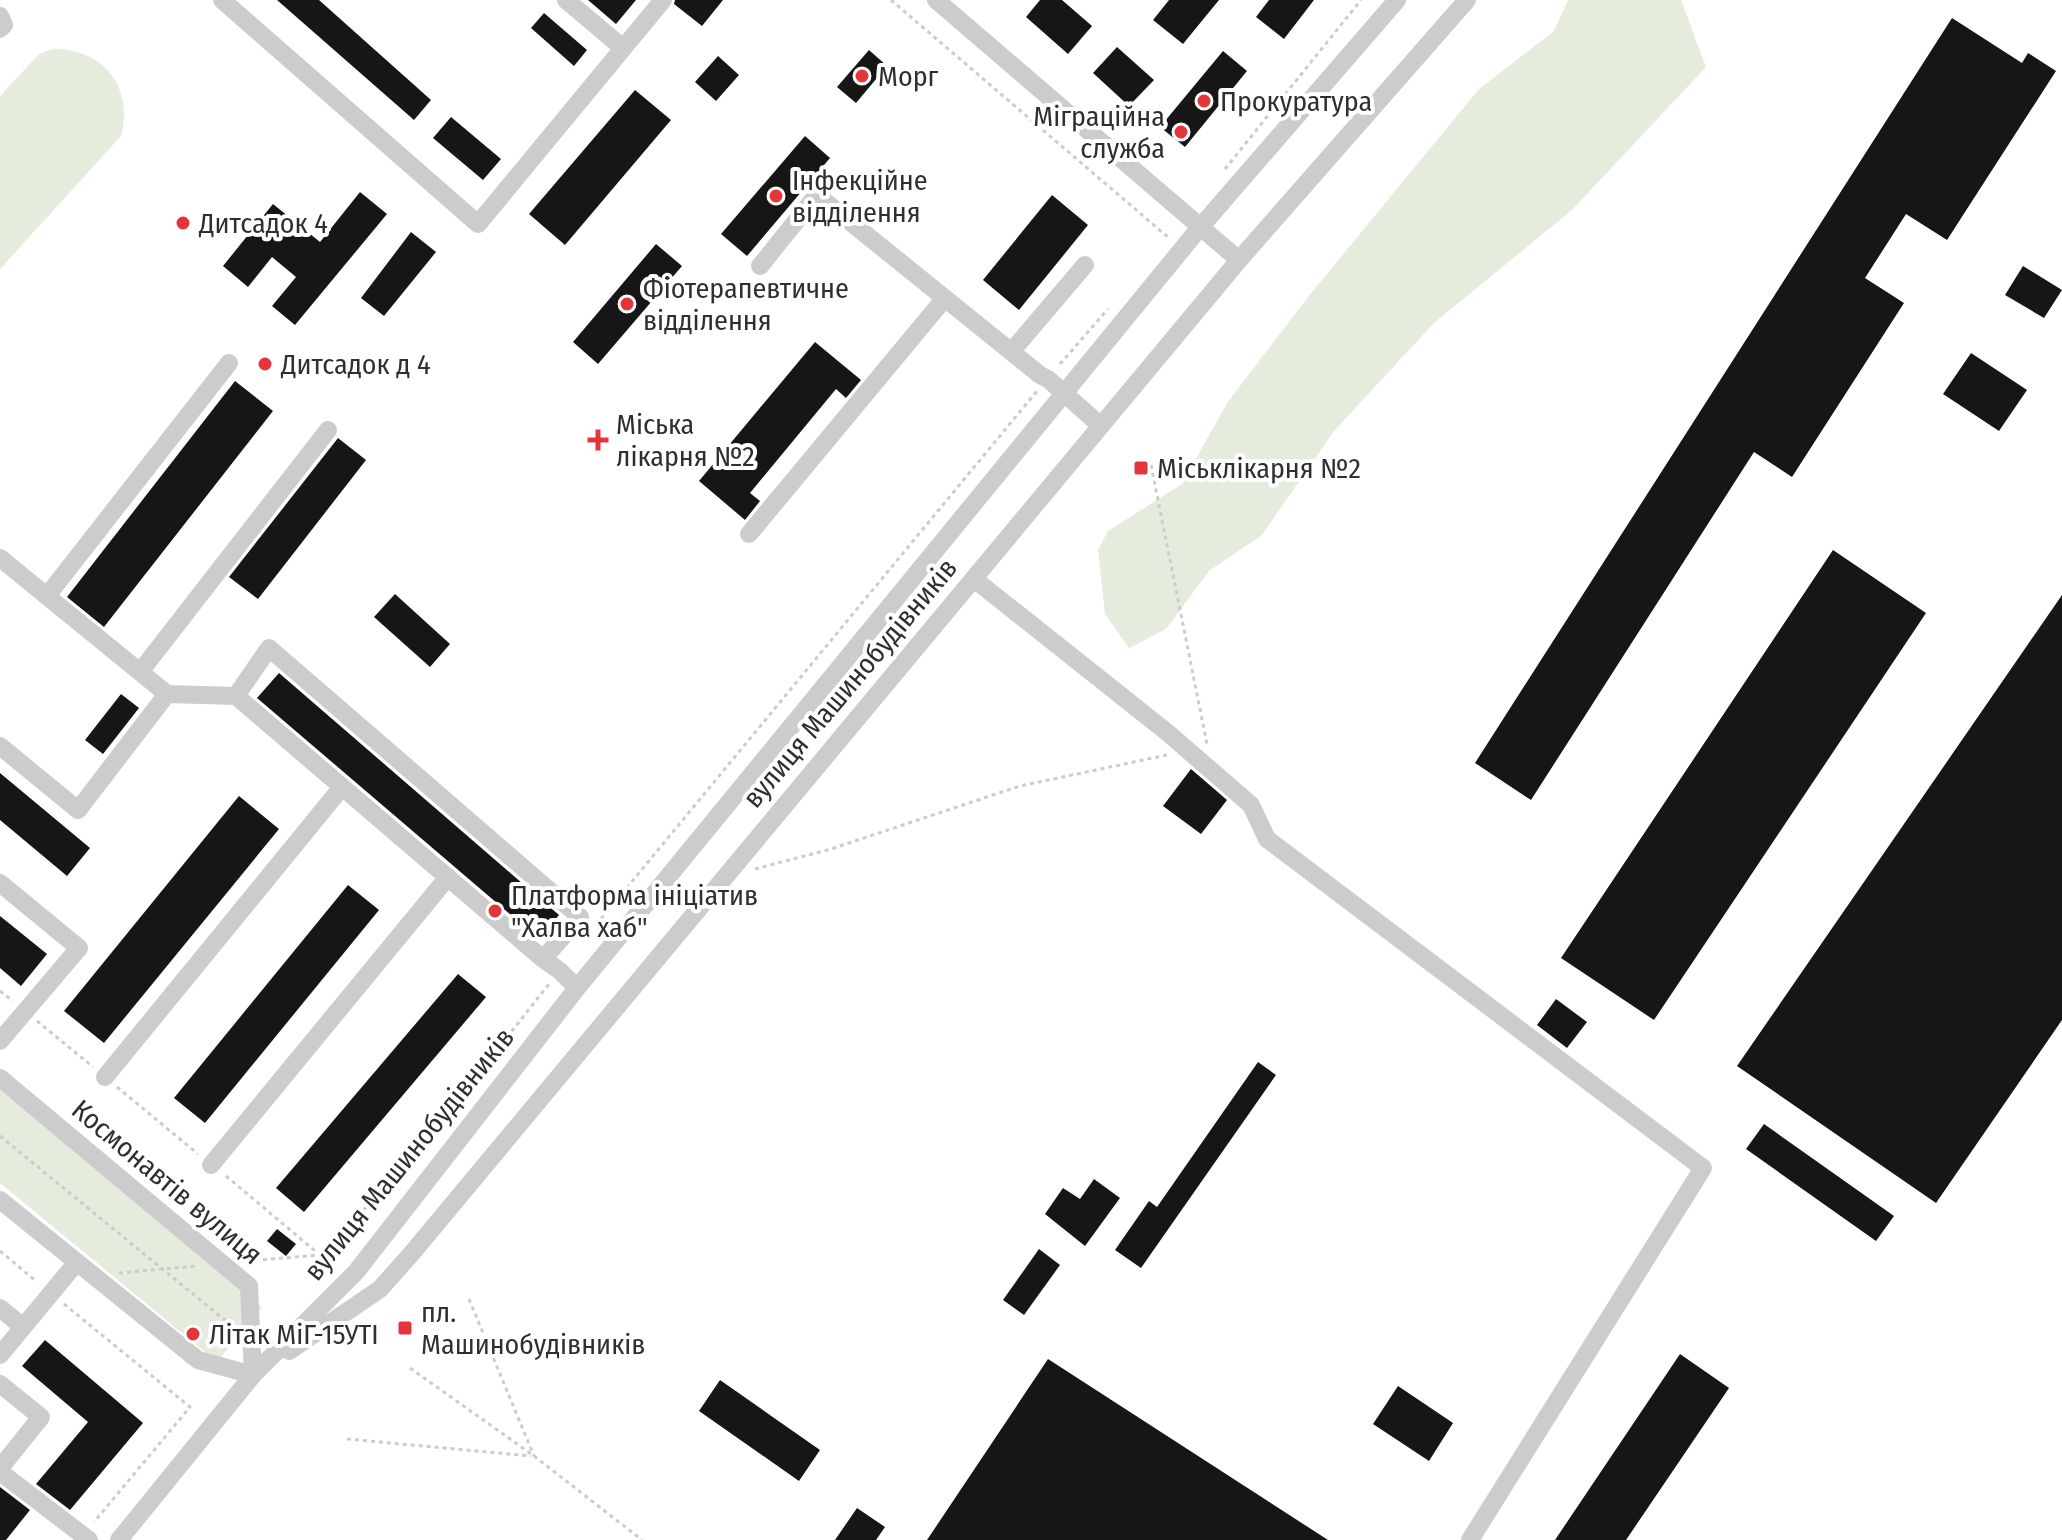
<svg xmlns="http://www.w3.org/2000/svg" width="2062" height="1540" viewBox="0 0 2062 1540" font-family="'Fira Sans Condensed',sans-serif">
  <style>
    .green { fill: #e5ecdd }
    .building { fill: #161616 }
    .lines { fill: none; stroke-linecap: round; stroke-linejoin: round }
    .path { stroke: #ccc; stroke-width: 3; stroke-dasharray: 4 4; stroke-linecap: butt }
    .minor { stroke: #ccc; stroke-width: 18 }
    .poi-dot { fill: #e3353a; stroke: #fff; stroke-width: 3 }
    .labels { text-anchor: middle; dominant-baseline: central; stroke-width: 8; stroke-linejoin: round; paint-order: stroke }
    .poi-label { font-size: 28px; fill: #2f2f2f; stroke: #fff; text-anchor: start }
    .street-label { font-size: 28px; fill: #2f2f2f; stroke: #fff }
  </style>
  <rect width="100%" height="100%" fill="#fff"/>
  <!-- green -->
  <path class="green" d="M1568,0H1681L1706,67L1572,210L1434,323L1334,431L1262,535L1209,571L1166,629L1129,648L1105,614L1098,550L1108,531L1182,484L1227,403L1308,297L1479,89L1554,31Z
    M53,49C103,48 134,87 121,136L0,269V96L39,54Z
    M0,1090L262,1307L217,1362L0,1183Z"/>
  <!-- building -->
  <path class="building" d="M277,0H319L431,100L414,120Z
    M588,0H636L616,24Z
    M675,0H723L702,26L674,4Z
    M1040,0H1062L1092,26L1068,54L1026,17Z
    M1169,0H1219L1183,44L1153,20Z
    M1269,0H1314L1284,39L1256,17Z
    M544,13L587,50L574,66L531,28Z
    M1952,18L2022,63L2028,53L2056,71L1947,240L1906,214L1865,278L1904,303L1792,477L1754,452L1531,800L1475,763Z
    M1117,47L1154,80L1129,106L1093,73Z
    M869,50L887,66L856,103L837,87Z
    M1223,51L1247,71L1185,147L1160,127Z
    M718,56L739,75L716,101L695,82Z
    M635,90L671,120L565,245L529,214Z
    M451,117L501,159L483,180L433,138Z
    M805,136L830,158L747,256L721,234Z
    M360,192L387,214L295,325L272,306L296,277L272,257L248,287L223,266L273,204L320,242Z
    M1052,195L1088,225L1019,310L983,280Z
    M411,232L436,252L384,316L361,298Z
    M656,244L682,266L598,364L573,342Z
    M2023,266L2062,290L2044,318L2005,295Z
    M815,342L861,380L846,398L836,389L750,493L760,501L745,520L699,481Z
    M1971,353L2027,390L1999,431L1943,394Z
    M235,381L273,411L104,627L67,597Z
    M338,438L366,460L258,599L229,577Z
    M1833,550L1926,613L1654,1020L1561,958Z
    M395,594L450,644L430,667L374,617Z
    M2062,595V1020L1936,1203L1737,1066Z
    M279,673L559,915L539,939L257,698Z
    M121,694L139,708L103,754L85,740Z
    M1191,769L1227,800L1201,834L1163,806Z
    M0,773L90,848L67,876L0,820Z
    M239,796L279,829L104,1043L64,1011Z
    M348,885L379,910L205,1123L174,1098Z
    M0,916L47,954L21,986L0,968Z
    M458,974L486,997L304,1212L276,1188Z
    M1556,999L1587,1022L1567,1048L1537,1025Z
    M1258,1062L1276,1075L1141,1268L1115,1250L1149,1201L1157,1207Z
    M1764,1124L1894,1216L1876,1241L1746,1149Z
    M1094,1179L1120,1198L1085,1246L1045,1214L1063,1188L1080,1199Z
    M277,1229L296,1244L286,1256L267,1241Z
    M1039,1249L1060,1265L1024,1315L1003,1300Z
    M45,1340L143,1423L70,1510L36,1484L88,1422L22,1366Z
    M1680,1354L1729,1388L1626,1540H1555Z
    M1048,1359L1328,1540H927Z
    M720,1380L820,1450L799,1481L699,1411Z
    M1398,1386L1453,1423L1429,1461L1373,1424Z
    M0,1487L30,1510L6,1540H0Z
    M857,1508L885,1527L876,1540H835Z"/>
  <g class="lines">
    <!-- path -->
    <path class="path" d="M891,0L1169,238
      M1225,169L1361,0
      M1060,364L1108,309
      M1151,465L1207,744
      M755,869L831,849L1020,786L1167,755
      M596,925L1037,391
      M0,991L13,1001
      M37,1021L93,1067
      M117,1087L198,1154
      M0,1136L232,1326
      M226,1176L320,1255
      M0,1251L37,1282
      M247,1261L320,1255L402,1170L549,984
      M119,1273L196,1266
      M469,1299L534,1456
      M64,1304L190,1407L94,1522
      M410,1368L534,1456L642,1540
      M347,1439L531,1456"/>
    <!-- minor -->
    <path class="minor" d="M222,0L478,224L663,0
      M566,0L623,48
      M936,0L1239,260
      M0,16L4,25L0,29
      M760,266L817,195L1040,375L1048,379L1101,426
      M1011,352L1085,265
      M749,534L945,298
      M0,558L167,694L78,810L0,746
      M974,579L1168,733L1251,805L1267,839L1703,1168L1470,1540
      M47,596L229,363
      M140,672L328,430
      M167,694L236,696L543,959L560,971L577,988
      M236,696L269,648L580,917L543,959
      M0,883L79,948L0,1041
      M105,1077L342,787
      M0,1078L249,1286L253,1375
      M211,1165L448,877
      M0,1200L198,1360L253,1375
      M0,1308L23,1327
      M289,1351L380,1289L412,1253L1239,260L1467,0
      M0,1355L77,1262
      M0,1384L41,1417L0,1468
      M0,1472L89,1540
      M119,1540L253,1375L356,1272L577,988L1197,231L1397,0"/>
  </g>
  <!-- markers -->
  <g class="poi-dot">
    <circle cx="862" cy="76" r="8"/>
    <circle cx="1204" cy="101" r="8"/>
    <circle cx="1181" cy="132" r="8"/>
    <circle cx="776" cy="196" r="8"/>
    <circle cx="183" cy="223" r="8"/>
    <circle cx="627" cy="304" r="8"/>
    <circle cx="265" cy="364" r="8"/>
    <path d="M594 428h8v8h8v8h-8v8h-8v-8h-8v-8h8z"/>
    <rect x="1133" y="460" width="16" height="16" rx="4"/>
    <circle cx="495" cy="911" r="8"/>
    <rect x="397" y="1320" width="16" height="16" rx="4"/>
    <circle cx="193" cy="1334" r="8"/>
  </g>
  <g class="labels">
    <!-- poi labels -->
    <g class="poi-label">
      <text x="878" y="76">Морг</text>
      <text x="1220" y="101">Прокуратура</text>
      <text x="1165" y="116" text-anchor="end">Міграційна<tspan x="1165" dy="32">служба</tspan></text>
      <text x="792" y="180">Інфекційне<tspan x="792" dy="32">відділення</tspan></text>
      <text x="199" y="223">Дитсадок 4</text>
      <text x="643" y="288">Фіотерапевтичне<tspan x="643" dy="32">відділення</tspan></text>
      <text x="281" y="364">Дитсадок д 4</text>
      <text x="616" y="424">Міська<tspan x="616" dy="32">лікарня №2</tspan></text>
      <text x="1157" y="468">Міськлікарня №2</text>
      <text x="511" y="895">Платформа ініціатив<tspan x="511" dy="32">"Халва хаб"</tspan></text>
      <text x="421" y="1312">пл.<tspan x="421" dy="32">Машинобудівників</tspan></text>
      <text x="209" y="1334">Літак МіГ-15УТІ</text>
    </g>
    <!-- street labels -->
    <g class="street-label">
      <text transform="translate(850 683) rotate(-50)">вулиця Машинобудівників</text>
      <text transform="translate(409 1154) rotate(-51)">вулиця Машинобудівників</text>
      <text transform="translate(167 1182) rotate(40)">Космонавтів вулиця</text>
    </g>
  </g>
</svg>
